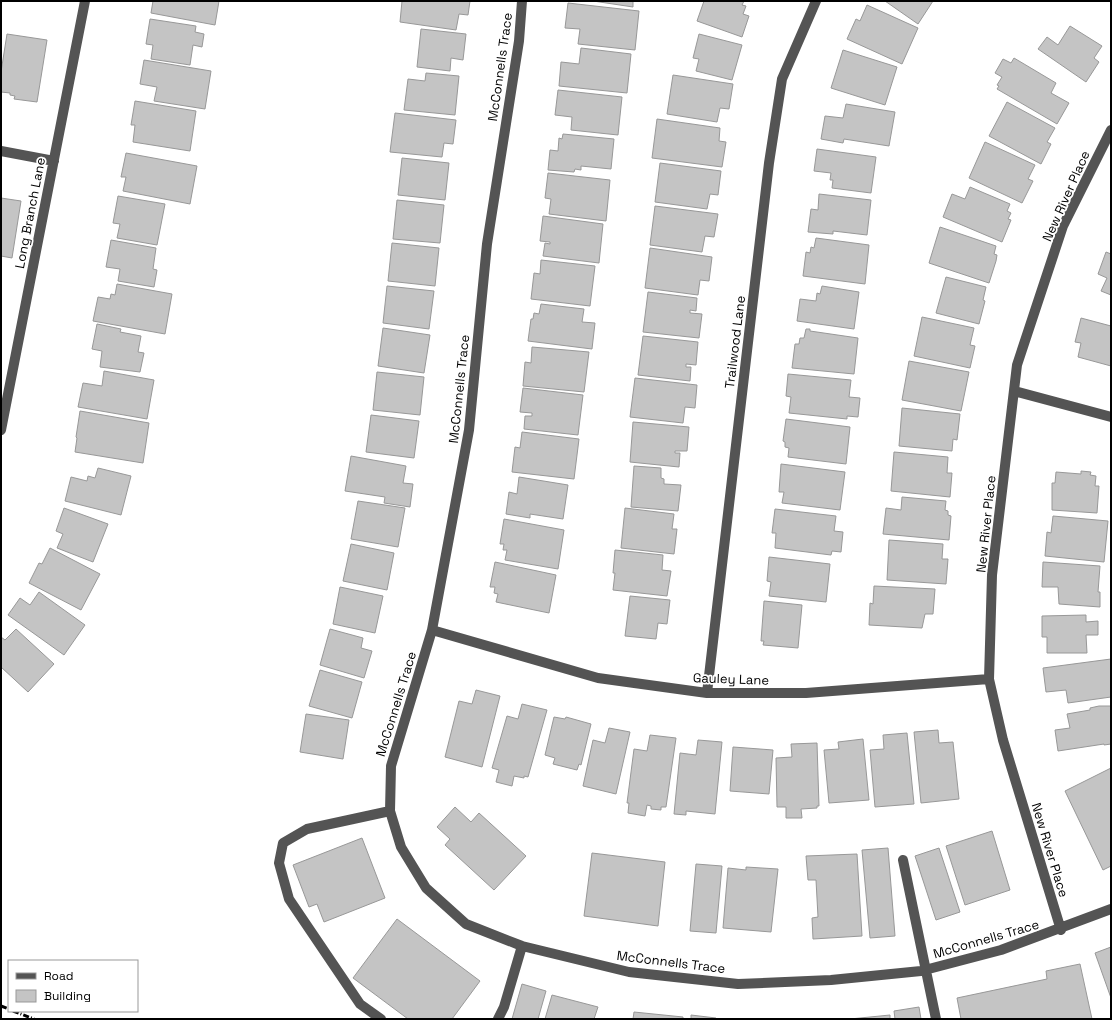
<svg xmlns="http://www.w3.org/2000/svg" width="1112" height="1020" viewBox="0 0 1112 1020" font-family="'Space Grotesk',sans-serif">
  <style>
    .building { fill: #c4c4c4; stroke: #989898 }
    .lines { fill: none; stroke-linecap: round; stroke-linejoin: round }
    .minor { stroke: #545454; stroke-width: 10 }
    .rail { stroke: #000; stroke-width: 3; stroke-dasharray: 6 2 1 2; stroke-linecap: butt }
    .labels { text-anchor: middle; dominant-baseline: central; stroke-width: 3.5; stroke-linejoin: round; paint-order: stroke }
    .street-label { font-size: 13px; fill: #000; stroke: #fff }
  </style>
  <rect width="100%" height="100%" fill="#fff"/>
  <!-- building -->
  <path class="building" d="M153,1H219L215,25L151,13Z
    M402,1H470L468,15L459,14L456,30L400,22Z
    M593,1H633V7Z
    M704,1H744L742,5L746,6L743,14L749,16L742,37L697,21Z
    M885,1H933L918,24Z
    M568,3L639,11L635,50L578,44L580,29L565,28Z
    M867,5L918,28L902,64L847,39L856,19L860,21Z
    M150,19L196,26L195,32L204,34L202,47L193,45L190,65L151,59L153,45L146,44Z
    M1070,26L1102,46L1094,58L1099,62L1086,82L1038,49L1047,37L1058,45Z
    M421,29L466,34L463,60L451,58L450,71L417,67Z
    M7,34L47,40L37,102L14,99L15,96L10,95V93L1,92V72Z
    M699,34L742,45L732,80L696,71L699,59L693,58Z
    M581,48L631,54L627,93L559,86L561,62L579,64Z
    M843,50L897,67L885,105L831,88Z
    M1014,58L1056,83L1051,93L1069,103L1057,124L997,89L999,86L997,85L1002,77L995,73L1003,59L1011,63Z
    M144,60L211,71L205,109L154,101L157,87L140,84Z
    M426,73L459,76L455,115L404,110L408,79L425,81Z
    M673,75L733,84L729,109L720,108L717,122L667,114Z
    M558,90L622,97L618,135L571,130L572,117L555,115Z
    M135,101L196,111L190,151L133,142L135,125H131Z
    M1007,102L1055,128L1047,142L1051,144L1041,164L989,136Z
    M846,104L895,112L889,146L844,139L843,143L821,139L825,116L843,118Z
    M395,113L456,120L453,144L444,143L442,157L390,152Z
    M657,119L720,128L719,141L726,142L722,167L652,158Z
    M563,134L614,139L611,169L581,166V170L575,169L574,172L548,170L550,150L558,151L559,138L562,139Z
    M985,142L1035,165L1028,179L1033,181L1022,203L969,178Z
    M817,149L876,157L871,193L832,188L833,180H830L831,173L814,171Z
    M126,153L197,166L190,204L123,191L126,177H121Z
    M402,158L449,163L445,200L398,195Z
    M660,163L721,171L718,195L710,194L707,209L655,202Z
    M548,173L610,180L606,221L549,214L551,199L545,198Z
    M970,187L1010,204L1007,211L1011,213L1008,219L1011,220L1002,242L943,217L952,194L965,199Z
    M819,194L871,200L867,235L833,231V234L808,232L811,209L818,210Z
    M118,196L165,204L157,245L117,238L120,224L113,223Z
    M1,198L21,201L12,258L1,256Z
    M397,200L444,205L440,243L393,239Z
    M655,206L718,214L714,237L705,236L702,252L650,245Z
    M543,216L603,224L599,263L543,256L545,243L550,244V242L540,241Z
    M940,227L996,246L994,254L997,255L996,261L989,283L929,263Z
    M816,238L869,245L865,284L803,276L806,252L810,253L811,247L814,248Z
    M111,240L156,248L153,269L157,270L154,287L118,281L120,269L106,267Z
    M392,243L439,248L435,286L388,281Z
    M650,248L712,257L709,281L700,280L698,295L645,288Z
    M1106,252L1111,254V295L1101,291L1107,278L1098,274Z
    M541,260L595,266L590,306L531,299L534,273L540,274Z
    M946,277L986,287L983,300L985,301L979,324L936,313Z
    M117,284L172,294L165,334L93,321L98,297L110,299L111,294L115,295Z
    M387,286L434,291L429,329L383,323Z
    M822,286L859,292L854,329L797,321L800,299L816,301L817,293L820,294Z
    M648,292L697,298L696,311L690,310V313L702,314L699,338L643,332Z
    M541,304L584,309L582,322L595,323L592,349L528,341L531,319H533L534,313L539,314Z
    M922,317L974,328L970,345L975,346L970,368L914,356Z
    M1081,318L1111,326V366L1078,357L1081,343L1075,342Z
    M97,324L121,329L120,332L141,336L138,352L144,353L140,372L100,367L102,351L92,349Z
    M383,328L430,335L424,373L378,366Z
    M806,329H810V331L858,338L854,374L792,368L795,344H799L800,338H804Z
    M643,336L698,342L696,365L686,364V367H691L690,381L638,375Z
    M532,347L589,352L584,392L523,386L525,362L531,363Z
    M909,361L969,372L961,411L902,400Z
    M104,371L154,380L147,419L78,407L83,383L102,386Z
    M377,372L424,377L420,415L373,410Z
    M788,374L851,380L849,397L860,398L858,417L847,416V419L789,413L791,397L786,396Z
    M635,378L697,385L695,408L685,407L683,423L630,417Z
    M523,388L583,395L578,435L524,429L525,416H532V413L520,412Z
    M902,408L960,414L957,440L953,439L952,451L899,446Z
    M80,411L149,423L143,463L75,452L77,438L76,437Z
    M371,415L419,421L414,458L366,452Z
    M786,419L850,427L846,464L788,457L789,448L785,447V442L783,441Z
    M633,422L689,427L687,451H675V453H680L679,467L630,462Z
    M522,432L579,439L574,479L512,472L515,447L520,448Z
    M894,452L948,457L947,473H952L950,497L891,491Z
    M351,456L406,466L403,483L413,484L410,507L384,503L385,497L345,491Z
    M781,464L845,472L840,510L782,503L784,492H779Z
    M634,466L661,468V478L664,479V484L681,485L678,511L631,507Z
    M98,468L131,476L121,515L65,501L71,477L87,481L88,476L95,478Z
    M1081,471L1091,472L1090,475L1096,476L1095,486H1099L1097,513L1052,510V483H1055L1056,472L1081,474Z
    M519,477L568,485L563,519L530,514V518L506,514L509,492L517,494Z
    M902,497L946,501L945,510L948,511V515L951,516L949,540L883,534L886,508L901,510Z
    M358,501L405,508L398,547L351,539Z
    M64,508L108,524L93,562L57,548L63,534L56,531Z
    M625,508L674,514L672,529H677L674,554L621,548Z
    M775,509L836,516L834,531L843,532L841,552L832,551L831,555L775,548L776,533H772Z
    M1053,516L1108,521L1104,562L1045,556L1047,532L1051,533Z
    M504,519L564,530L558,569L505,560L507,550H503L504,544H500Z
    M889,540L943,544L942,559H948L946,584L887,580Z
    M351,544L394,553L387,590L343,581Z
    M50,548L100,574L81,610L29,583L39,563L42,564Z
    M615,550L663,555L662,570L671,571L667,596L613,590L615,573H613Z
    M769,557L830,564L826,602L769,596L771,582L767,581Z
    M495,562L556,575L549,613L496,602L498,594L494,593L495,587H490Z
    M1043,562L1100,566L1098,592H1100V607L1059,604L1058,587H1042Z
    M874,586L935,589L933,614H925L922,628L869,625L870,603L873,604Z
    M340,587L383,596L375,633L333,624Z
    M39,592L85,625L64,655L8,615L20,598L30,605Z
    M630,596L670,600L667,624L658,623L656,639L625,636Z
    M764,601L802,605L798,648L763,645L764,641H761Z
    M1086,615V622L1098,621V635H1086L1087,653H1047V637H1042V616Z
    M16,629L54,664L28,692L1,667V637L5,640Z
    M330,629L363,638L361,648L372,651L364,678L320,665Z
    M1111,659V697L1068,703L1066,690L1046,692L1043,668Z
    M320,670L362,682L352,718L309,706Z
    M476,690L500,696L482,767L445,757L459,701L472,704Z
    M522,704L547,710L528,777L524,776V778L514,776L512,786L496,782L499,770L492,768L507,716L518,719Z
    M1099,706H1111V744L1104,745V744L1058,751L1055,730L1070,728L1067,714L1090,710V708Z
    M306,714L349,720L343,759L300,752Z
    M554,717L565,719L566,717L591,724L581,765L579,764L577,770L553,764L555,758L545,755Z
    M609,728L630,732L616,794L583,786L593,740L605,743Z
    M938,730L939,743L953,742L959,799L921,803L914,732Z
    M907,733L914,804L875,807L870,750L884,749L883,735Z
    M650,735L676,738L666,807H661V810L651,809V806L647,805L645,816L628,813L629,803H627L634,749L647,751Z
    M863,739L869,800L829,803L824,750L839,749L838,742Z
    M698,740L722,742L715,814L686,811V815L674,814L680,753L696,755Z
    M817,743L819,806H817V808L801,809L802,818H786V807H777L776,758L792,757L791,744Z
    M733,747L773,750L769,794L730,791Z
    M1111,768V866L1103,870L1065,791Z
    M455,807L471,822L479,813L526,856L494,890L445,845L450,839L437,827Z
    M992,831L1010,890L965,905L946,846Z
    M362,838L385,898L324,922L317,904L309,907L293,865Z
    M888,848L895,936L870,938L862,850Z
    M939,848L960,912L936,920L915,856Z
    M592,853L665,862L658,926L584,916Z
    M857,854L862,936L813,939L812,918L818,917L816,880H808L806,856Z
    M696,864L722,866L716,933L690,931Z
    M746,867L778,869L771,932L723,928L728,868L746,870Z
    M397,919L480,981L452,1019H408L353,978Z
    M1111,947V998L1095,953Z
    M1080,964L1092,1019H961L957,998L1047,979L1046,971Z
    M522,984L546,991L538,1019H512Z
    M552,995L598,1007L594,1019H545Z
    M919,1007L921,1019H895L894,1011Z
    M634,1012L683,1017V1019H633Z
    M691,1015L716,1018V1019H691Z
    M890,1015V1019H850Z"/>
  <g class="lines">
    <!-- minor -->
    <path class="minor" d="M522,1L519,41L487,244L469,430L432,630L391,766L390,811L401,847L426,888L466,924L522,946L629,972L738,984L831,980L921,971L1001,950L1111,909
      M1,151L54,161
      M1014,391L1111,417
      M1,430L85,1
      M432,630L598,678L707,693H806L989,679
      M707,693L769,163L782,79L816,1
      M903,860L936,1019
      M1061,930L1003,740L989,679L992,575L1017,365L1063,226L1111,130
      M381,1019L360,1004L289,899L279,863L283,843L307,829L390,811
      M498,1019L504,1007L522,946"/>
    <!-- rail -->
    <path class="rail" d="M1,1006L9,1009
      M13,1011L34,1019"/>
  </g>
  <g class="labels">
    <!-- street labels -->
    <g class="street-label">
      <text transform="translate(500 67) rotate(-82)">McConnells Trace</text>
      <text transform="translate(1066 196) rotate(-66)">New River Place</text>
      <text transform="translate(30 213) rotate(-79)">Long Branch Lane</text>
      <text transform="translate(735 342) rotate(-83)">Trailwood Lane</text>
      <text transform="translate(459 389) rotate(-84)">McConnells Trace</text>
      <text transform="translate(986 524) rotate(-84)">New River Place</text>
      <text transform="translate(731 679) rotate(2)">Gauley Lane</text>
      <text transform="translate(396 704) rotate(-73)">McConnells Trace</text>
      <text transform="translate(1050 850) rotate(73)">New River Place</text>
      <text transform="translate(986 939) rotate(-16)">McConnells Trace</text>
      <text transform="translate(671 962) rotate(7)">McConnells Trace</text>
    </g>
  </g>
  <!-- border -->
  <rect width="1112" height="1020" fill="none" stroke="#000000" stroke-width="4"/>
  <!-- legend -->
  <rect x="8" y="960" width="130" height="52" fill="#ffffff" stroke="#999999"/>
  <rect x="16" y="973" width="20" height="6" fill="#545454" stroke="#999999"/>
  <text x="44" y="980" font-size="12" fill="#000000">Road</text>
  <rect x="16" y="990" width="20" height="12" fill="#c4c4c4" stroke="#999999"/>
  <text x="44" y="1000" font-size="12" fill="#000000">Building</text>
</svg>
